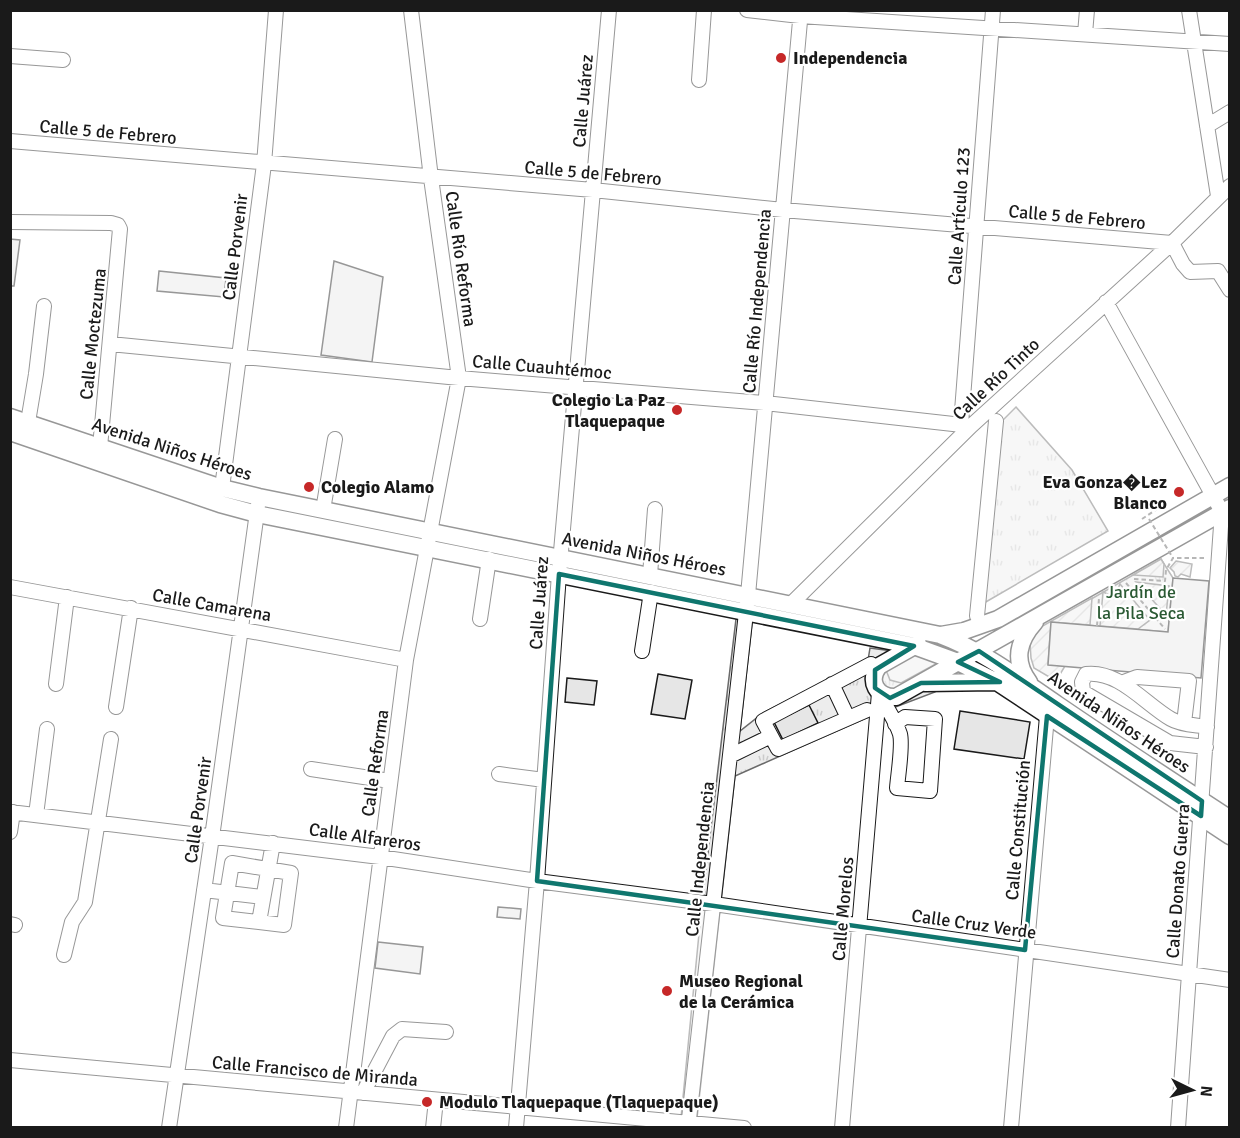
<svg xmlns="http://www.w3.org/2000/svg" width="1240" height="1138" viewBox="0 0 1240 1138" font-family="Signika,sans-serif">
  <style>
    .grass { fill: url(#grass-tufts); stroke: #6a6a6a; stroke-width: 1.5 }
    .garden { fill: url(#garden-furrows); stroke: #6a6a6a; stroke-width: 1.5 }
    .built { fill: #ededed; stroke: #6a6a6a; stroke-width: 1.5 }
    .building { fill: #e6e6e6; stroke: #1a1a1a; stroke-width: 1.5 }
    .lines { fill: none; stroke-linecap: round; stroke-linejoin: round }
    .minor-casing { stroke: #1a1a1a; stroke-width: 16 }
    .major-casing { stroke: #1a1a1a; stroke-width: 19 }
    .path { stroke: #5f5f5f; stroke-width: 2; stroke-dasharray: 4.5 3; stroke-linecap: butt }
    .minor { stroke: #fff; stroke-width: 14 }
    .major { stroke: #fff; stroke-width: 16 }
    .path-bridge { stroke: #5f5f5f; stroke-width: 2; stroke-dasharray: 4.5 3; stroke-linecap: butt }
    .marked { fill: none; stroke: #0f766e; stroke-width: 4.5; stroke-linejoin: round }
    .poi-dot { fill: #c62828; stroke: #fff; stroke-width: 2 }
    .labels { text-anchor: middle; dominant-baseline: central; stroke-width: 4.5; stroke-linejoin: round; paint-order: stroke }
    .poi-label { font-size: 18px; font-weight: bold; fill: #1a1a1a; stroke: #fff; text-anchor: start }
    .street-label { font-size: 18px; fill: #1a1a1a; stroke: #fff }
    .park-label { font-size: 18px; fill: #2b5a34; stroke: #fff }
  </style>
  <defs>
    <pattern id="grass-tufts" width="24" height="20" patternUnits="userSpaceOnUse" patternTransform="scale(1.5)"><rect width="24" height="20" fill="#ededed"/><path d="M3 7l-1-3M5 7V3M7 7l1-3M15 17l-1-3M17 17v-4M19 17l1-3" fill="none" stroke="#cbcbcb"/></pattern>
    <pattern id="garden-furrows" width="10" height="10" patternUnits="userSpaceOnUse" patternTransform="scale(1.5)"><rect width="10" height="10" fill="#ededed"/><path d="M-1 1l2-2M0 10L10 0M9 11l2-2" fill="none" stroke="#cbcbcb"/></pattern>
  </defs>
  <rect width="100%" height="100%" fill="#fff"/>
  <!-- grass -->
  <path class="grass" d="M1016,407L1072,470L1108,531L984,603L1001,422Z
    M1161,559L1173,578L1168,632L1051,622Z
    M736,619L752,623L740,731L763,713L868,660L870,648L921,655L936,663L940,677L935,692L864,719L735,776L696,1127L680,1128L702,903Z"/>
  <!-- garden -->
  <path class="garden" d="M1161,559L1164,564L1163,577L1133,575Z
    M1176,561L1192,564L1190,577L1181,574L1178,577L1175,576L1174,572L1170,568Z
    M1136,582L1169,586L1166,615Z
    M1120,584L1150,620L1138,629L1100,626L1103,592L1110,595L1117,591Z
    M1092,598L1090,625L1051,622L1048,664L1065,666L1056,681L1034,668L1031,658L1030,643L1039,628Z"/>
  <!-- built -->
  <path class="built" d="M913,649L945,659L901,683L890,680L886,670Z"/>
  <!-- building -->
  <path class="building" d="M10,239L20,240L14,286H10Z
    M334,261L383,277L372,362L321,355Z
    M159,271L226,278L224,297L157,291Z
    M1173,578L1209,581L1201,678L1048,665L1051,622L1168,632Z
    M658,674L692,680L685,719L651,714Z
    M567,678L597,681L594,705L565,702Z
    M809,705L818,723L783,740L774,722Z
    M960,711L1030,722L1024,759L954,749Z
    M498,907L521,909L520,919L497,917Z
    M378,942L423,947L420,974L375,968Z"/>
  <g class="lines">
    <!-- minor casing -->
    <g class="minor-casing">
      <path id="minor" d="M747,10L800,16L1230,44
        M1189,10L1218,196
        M1085,34L1087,10
        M10,56L63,60
        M699,80L704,10
        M1207,126L1230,112
        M10,141L593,190L783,210L1172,243
        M10,222L111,223L118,225L120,229L100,447
        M1172,243L1183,264L1190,272L1218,271L1230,290
        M1106,302L1222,512L1178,1128
        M110,344L459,378L765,403L971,426
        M28,422L36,374L44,306
        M961,424L993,10
        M222,488L264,164L276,10
        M323,510L335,439
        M650,575L655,509
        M10,587L406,660
        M791,604L971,426L1172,243L1230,186
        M977,616L996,421
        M480,619L489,559
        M642,651L651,592
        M1121,683L1137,677L1189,681L1184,723
        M56,684L67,597
        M832,684L848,718
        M880,695C886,707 896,721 900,734C903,745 898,775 897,788L930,791L935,719L905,717L895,724
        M116,707L131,608
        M867,710L778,749L763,721L871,664
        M1206,747L1170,743L1083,692L1082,682L1086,674C1119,670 1145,704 1171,719C1181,725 1196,725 1207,727
        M730,756L771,736
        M311,769L390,781
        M499,774L544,780
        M10,812L380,857L537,881L721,905L1230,980
        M36,815L47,729
        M10,832L13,812
        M232,863L291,873L284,925L223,918Z
        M204,890L262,897
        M259,922L273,843
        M10,924L15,925
        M64,955L72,922L85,902L111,739
        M10,1060L744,1128
        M363,1093L393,1036L402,1029L446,1032
        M169,1128L214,823L258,505
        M346,1128L406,660L459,378L431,178L411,10
        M433,1128L436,1100
        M516,1128L537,881L559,574L609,10
        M688,1128L748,595L801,10
        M842,1128L879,693
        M1011,1128L1047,716"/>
    </g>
    <!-- major casing -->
    <g class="major-casing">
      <path id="major" d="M10,417L222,488L259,497L940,635C985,652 1018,678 1058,705C1115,744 1172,781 1230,819
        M10,432L220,504L257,514L914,646L958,662L997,682L1230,836
        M941,635L964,631L998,619L1230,486
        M918,644L879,666C867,681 877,698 896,697L1230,508
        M1029,682C1013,661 1018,641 1035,622
        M925,683L995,682"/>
    </g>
    <!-- path -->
    <path class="path" d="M1142,519L1157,509L1155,506
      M1134,579L1165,581L1166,570L1173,558H1207
      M1126,583L1165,629
      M1097,626L1099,598"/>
    <!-- minor -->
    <use href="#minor" class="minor"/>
    <!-- major -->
    <use href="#major" class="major"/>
    <!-- path-bridge -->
    <path class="path-bridge" d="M1149,519L1173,558"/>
  </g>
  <!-- marked area -->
  <path d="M0 0H1240V1138H0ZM559,574L914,646L875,670V688L890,698L921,683L1000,682L958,662L979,651L1202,801L1201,816L1047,716L1025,950L537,881Z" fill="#fff" fill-opacity=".55" fill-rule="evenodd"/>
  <path class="marked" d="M559,574L914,646L875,670V688L890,698L921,683L1000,682L958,662L979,651L1202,801L1201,816L1047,716L1025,950L537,881Z"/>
  <!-- markers -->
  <g class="poi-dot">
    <circle cx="781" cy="58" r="6"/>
    <circle cx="677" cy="410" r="6"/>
    <circle cx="309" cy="487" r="6"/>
    <circle cx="1179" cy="492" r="6"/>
    <circle cx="667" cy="991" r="6"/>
    <circle cx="427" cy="1102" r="6"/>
  </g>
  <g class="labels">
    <!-- poi labels -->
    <g class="poi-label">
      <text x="793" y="58">Independencia</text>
      <text x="665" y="400" text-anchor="end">Colegio La Paz<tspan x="665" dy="21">Tlaquepaque</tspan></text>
      <text x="1167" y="482" text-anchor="end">Eva Gonza�Lez<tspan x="1167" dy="21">Blanco</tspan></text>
      <text x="321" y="487">Colegio Alamo</text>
      <text x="679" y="981">Museo Regional<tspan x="679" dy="21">de la Cerámica</tspan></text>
      <text x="439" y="1102">Modulo Tlaquepaque (Tlaquepaque)</text>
    </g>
    <!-- street labels -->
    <g class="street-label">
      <text transform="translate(583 101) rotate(-85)">Calle Juárez</text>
      <text transform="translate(108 132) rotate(5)">Calle 5 de Febrero</text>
      <text transform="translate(593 173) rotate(5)">Calle 5 de Febrero</text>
      <text transform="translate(959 216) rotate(-86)">Calle Artículo 123</text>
      <text transform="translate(1077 217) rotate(5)">Calle 5 de Febrero</text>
      <text transform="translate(235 247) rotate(-83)">Calle Porvenir</text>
      <text transform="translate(461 259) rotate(82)">Calle Río Reforma</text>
      <text transform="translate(757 301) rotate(-85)">Calle Río Independencia</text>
      <text transform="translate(93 334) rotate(-84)">Calle Moctezuma</text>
      <text transform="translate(542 367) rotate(5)">Calle Cuauhtémoc</text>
      <text transform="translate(996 379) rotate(-43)">Calle Río Tinto</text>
      <text transform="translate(172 449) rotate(18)">Avenida Niños Héroes</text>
      <text transform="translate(644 554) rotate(11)">Avenida Niños Héroes</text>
      <text transform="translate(539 603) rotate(-86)">Calle Juárez</text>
      <text transform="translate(212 605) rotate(10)">Calle Camarena</text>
      <text transform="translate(1119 722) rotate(34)">Avenida Niños Héroes</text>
      <text transform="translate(375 763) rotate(-82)">Calle Reforma</text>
      <text transform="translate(198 810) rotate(-82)">Calle Porvenir</text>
      <text transform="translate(1018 830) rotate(-85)">Calle Constitución</text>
      <text transform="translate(365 837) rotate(8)">Calle Alfareros</text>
      <text transform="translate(700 859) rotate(-84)">Calle Independencia</text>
      <text transform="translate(1178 881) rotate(-86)">Calle Donato Guerra</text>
      <text transform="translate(843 909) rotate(-85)">Calle Morelos</text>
      <text transform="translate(974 924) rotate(8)">Calle Cruz Verde</text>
      <text transform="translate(315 1071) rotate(5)">Calle Francisco de Miranda</text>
    </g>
    <!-- park labels -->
    <g class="park-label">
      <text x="1141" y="592">Jardín de<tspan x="1141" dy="21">la Pila Seca</tspan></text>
    </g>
  </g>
  <!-- border -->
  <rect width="1240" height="1138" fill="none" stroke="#1a1a1a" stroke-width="24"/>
  <!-- north arrow -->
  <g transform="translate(1192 1090) rotate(95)" stroke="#ffffff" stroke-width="4.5" paint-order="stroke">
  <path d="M0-4.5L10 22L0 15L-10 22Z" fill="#1a1a1a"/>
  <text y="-9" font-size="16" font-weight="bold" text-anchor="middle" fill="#1a1a1a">N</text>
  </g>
</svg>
